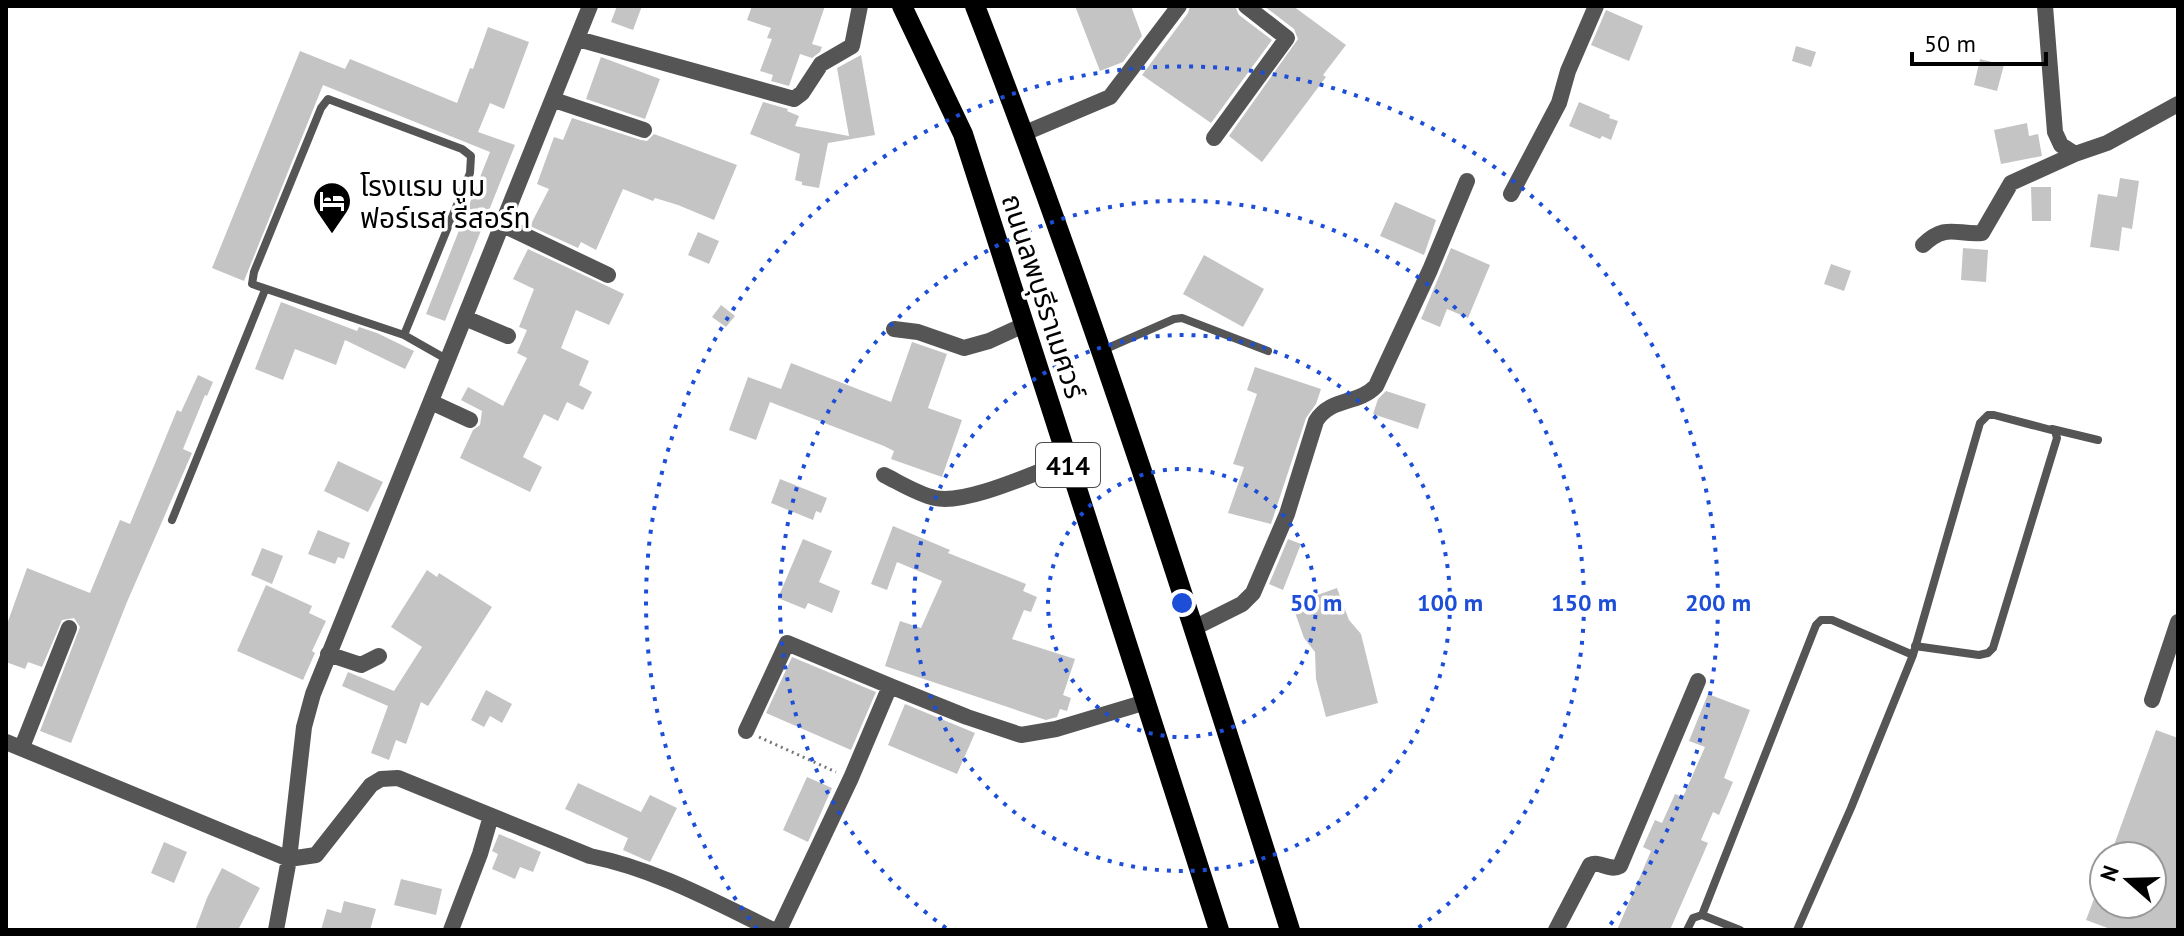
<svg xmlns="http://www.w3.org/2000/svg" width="2184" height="936" viewBox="0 0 2184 936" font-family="'PT Sans','Noto Sans Thai',sans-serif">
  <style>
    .building { fill: #c4c4c4 }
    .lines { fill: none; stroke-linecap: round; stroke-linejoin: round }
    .path { stroke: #777; stroke-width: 3; stroke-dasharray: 2 4; stroke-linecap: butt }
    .lane { stroke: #555; stroke-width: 8 }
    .street { stroke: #555; stroke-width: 16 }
    .primary { stroke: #000; stroke-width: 20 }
    .ring { fill: none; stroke: #1d4ed8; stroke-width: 4; stroke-dasharray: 4 8 }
    .labels { text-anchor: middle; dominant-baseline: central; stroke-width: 7; stroke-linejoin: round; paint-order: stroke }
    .shield { fill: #fff; stroke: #4c4c4c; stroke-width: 2 }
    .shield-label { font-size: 26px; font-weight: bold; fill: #000 }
    .poi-label { font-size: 28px; fill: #000; stroke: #fff; text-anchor: start }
    .street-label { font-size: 28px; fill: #000; stroke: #fff }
    .centre { fill: #1d4ed8; stroke: #fff; stroke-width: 4 }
    .ring-label { font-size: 24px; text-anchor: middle; font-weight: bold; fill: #1d4ed8; stroke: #fff; stroke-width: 7; stroke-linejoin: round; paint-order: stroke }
  </style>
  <rect width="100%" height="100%" fill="#fff"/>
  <!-- building -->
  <path class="building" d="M617,6H642L633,30L611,22Z
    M752,6H825L812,44L822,47L820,52L812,58L800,54L789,86L771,81L773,75L760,71L772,39L767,38L771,28L747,20Z
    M1075,6H1131L1142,36L1123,62L1100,71Z
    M1190,6H1235L1239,15L1272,40L1211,123L1142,75L1188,13Z
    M1264,6H1293L1346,45L1323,75L1326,77L1262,162L1229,136L1298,39L1294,29Z
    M1606,10L1643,26L1629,61L1591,45Z
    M488,27L529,42L504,109L490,103L478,132L515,145L445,321L426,314L490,152L323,85L244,281L212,268L300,51L345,69L350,59L457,103L470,68L473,69Z
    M1796,46L1816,52L1811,67L1792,61Z
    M861,55L875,135L828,143L819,188L802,185V182L795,180L800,154L750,134L763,102L788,109L787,111L799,116L795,126L849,136L837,68Z
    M601,57L660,79L645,119L586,99Z
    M1980,59L2004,65L1997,91L1974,85Z
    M1579,102L1610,115L1609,118L1618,121L1611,140L1602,136L1600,139L1569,126Z
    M572,118L641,140L647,141L654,134L737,165L714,220L678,205L655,198L653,201L623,189L596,250L581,242L578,248L530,226L549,189L537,184L554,137L563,140Z
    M2027,123L2029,136L2038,134L2042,156L2001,164L1994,130Z
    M2120,178L2139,181L2132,229L2122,227L2119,251L2090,247L2098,194L2117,197Z
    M2031,187H2051V221H2032Z
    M1395,202L1436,220L1424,255L1380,236Z
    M698,232L719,241L709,264L688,255Z
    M1451,248L1490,265L1468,318L1447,309L1440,327L1421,319Z
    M1963,248L1988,250L1986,282L1961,280Z
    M528,249L624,294L609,325L576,310L561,348L589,361L579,385L592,392L583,410L567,402L558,421L544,414L523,457L542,467L530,492L460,458L473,430L480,425L482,411L461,400L468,387L503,406L527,358L517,353L527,330L519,327L534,289L513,279Z
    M1204,255L1264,289L1243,327L1183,294Z
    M1831,264L1851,271L1844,291L1824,284Z
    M281,302L357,331L359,327L377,333L414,351L405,369L345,340L336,365L295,349L283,380L255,369Z
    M721,305L735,316L726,327L712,317Z
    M912,342L947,354L928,408L962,420L942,477L891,459L894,451L884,446L770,402L756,440L729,430L748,377L781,389L791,363L891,402Z
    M1255,367L1321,389L1316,404L1306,418L1271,524L1228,513L1244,467L1233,464L1257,394L1247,390Z
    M198,375L213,382L207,396L205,395L183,449L192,453L127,602L71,743L40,731L80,627L74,618L62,620L42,667L28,662L25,669L6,662V627L27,568L90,593L120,520L130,524L177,410L181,412Z
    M1386,391L1426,404L1418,429L1373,414L1378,399Z
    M338,461L383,482L368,512L324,491Z
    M780,479L827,498L821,513L816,511L813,520L771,503Z
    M893,526L950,550L948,553L1026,584L1023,591L1037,597L1031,612L1024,610L1012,639L1075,659L1063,695L1071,698L1067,711L1060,709L1057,717L1046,720L885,666L900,621L921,628L942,581L897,562L887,590L871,584Z
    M318,530L350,543L344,559L338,557L335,564L308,554Z
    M803,539L832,551L819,582L840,591L832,613L808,603L805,609L778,598Z
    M1288,539L1301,544L1283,590L1269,584Z
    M262,548L283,556L272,584L251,575Z
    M427,570L437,577L439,573L492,607L428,706L421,702L406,744L396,740L389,760L371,753L388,706L342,686L348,672L394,691L422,647L391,627Z
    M266,585L312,606L309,613L326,621L312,651L315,653L303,680L237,651Z
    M1337,588L1349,620L1361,634L1378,703L1326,717L1316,679L1315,652L1304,638L1292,604Z
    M792,657L876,692L851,750L766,713Z
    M486,690L512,704L502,723L490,716L484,727L471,720Z
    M1708,694L1750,710L1724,778L1733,782L1719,815L1713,812L1701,840L1708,843L1670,930H1617L1651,851L1643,847L1655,820L1662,823L1675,794L1683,797L1705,747L1689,741Z
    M905,704L975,733L957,774L888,745Z
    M2156,730L2178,738V930H2113L2086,920L2103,875L2104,904H2152V856H2110Z
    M807,777L832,788L808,842L783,830Z
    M578,783L641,812L650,795L677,808L650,862L623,850L628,838L565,809Z
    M499,834L541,852L533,872L520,867L515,879L492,869L498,854L492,851Z
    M164,842L187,852L174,883L151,873Z
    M222,868L260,888L238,930H195L207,898Z
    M401,879L442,889L436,915L394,905Z
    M344,901L376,909L370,930H321L327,909L341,913Z"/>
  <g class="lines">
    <!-- path -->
    <path class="path" d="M759,737L836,772"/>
    <!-- lane -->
    <path class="lane" d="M404,335L470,173L471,156L462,149L328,99L321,108L254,272L252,284L404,335L448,360
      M1101,351L1174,319L1182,318L1268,351
      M2052,429L2098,440
      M172,520L265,290
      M1702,915L1740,930
      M1687,930L1693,918L1702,915L1816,625L1821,620H1832L1913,655L1980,423L1988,415H1994L2055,431L2057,438L1993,648L1988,653L1979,655L1915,646
      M1797,930L1851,808L1913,655"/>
    <!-- street -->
    <path class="street" d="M2045,6L2055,132L2061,145L2075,154
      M578,39L794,99L802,93L821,64L852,46L860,6
      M554,100L644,130
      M1025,133L1110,97L1179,6
      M1214,138L1287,38L1246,6
      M1511,194L1559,103L1568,71L1596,6
      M503,225L608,275
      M1923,245C1946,223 1956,235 1982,233L2011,183L2075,154L2107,143L2178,104
      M465,318L508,336
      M894,329L918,332L964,348L989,341L1024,325
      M431,402L470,420
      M884,475C900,483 917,494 935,498C966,505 1036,472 1067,461
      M1194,628L1242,604L1253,593L1287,514L1316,421C1331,397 1358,405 1376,386L1430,270L1467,181
      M328,654L361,665L379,656
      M2152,700L2178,622
      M746,731L787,643L890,686
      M6,742L289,859L316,855L371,785L381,779L398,778L590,856C655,869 713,901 773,930
      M22,747L69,628
      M276,930L289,859L304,727L313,694L590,6
      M451,930L480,854L491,816
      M779,930L851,778L890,686L967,717L1021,735L1056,729L1146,702
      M1556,930L1590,865C1600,860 1609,872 1620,866L1698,681"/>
    <!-- primary -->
    <path class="primary" d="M902,6L963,134L1219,930
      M975,6C1093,309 1192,620 1290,930"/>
  </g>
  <!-- distance rings -->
  <g class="ring">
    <circle cx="1182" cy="603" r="134"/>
    <circle cx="1182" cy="603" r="268"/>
    <path d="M946 928A402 402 0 1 1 1418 928"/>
    <path d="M757 929A536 536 0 1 1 1607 929"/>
  </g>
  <!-- icons -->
  <defs>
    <g id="hotel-pin" transform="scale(2)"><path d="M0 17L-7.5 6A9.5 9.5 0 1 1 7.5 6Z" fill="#000" stroke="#fff"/><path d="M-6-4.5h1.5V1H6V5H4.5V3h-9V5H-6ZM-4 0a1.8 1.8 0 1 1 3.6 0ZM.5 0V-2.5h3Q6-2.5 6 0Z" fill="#fff"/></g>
  </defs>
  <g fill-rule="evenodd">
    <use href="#hotel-pin" x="332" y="201"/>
  </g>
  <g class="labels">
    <!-- shield labels -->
    <rect class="shield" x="1036" y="443" width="64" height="44" rx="6"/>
    <g class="shield-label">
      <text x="1068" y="465">414</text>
    </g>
    <!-- poi labels -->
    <g class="poi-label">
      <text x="360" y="185">โรงแรม บูม<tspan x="360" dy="32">ฟอร์เรส รีสอร์ท</tspan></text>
    </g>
    <!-- street labels -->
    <g class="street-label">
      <text transform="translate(1044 296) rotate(72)">ถนนลพบุรีราเมศวร์</text>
    </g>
  </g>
  <circle cx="1182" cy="603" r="12" class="centre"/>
  <g class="ring-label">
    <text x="1316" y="611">50 m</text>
    <text x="1450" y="611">100 m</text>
    <text x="1584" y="611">150 m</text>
    <text x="1718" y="611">200 m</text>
  </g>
  <!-- border -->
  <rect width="2184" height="936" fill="none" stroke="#000000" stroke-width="16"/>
  <!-- north arrow -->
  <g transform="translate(2128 880) rotate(290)"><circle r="38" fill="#ffffff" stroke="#999999" stroke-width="2"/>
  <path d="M0-6L14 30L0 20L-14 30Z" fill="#000000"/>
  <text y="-12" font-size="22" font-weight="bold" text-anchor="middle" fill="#000000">N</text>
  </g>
  <!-- scale -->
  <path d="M1912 52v12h134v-12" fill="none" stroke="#000000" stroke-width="4"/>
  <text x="1924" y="52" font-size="24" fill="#000000" stroke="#ffffff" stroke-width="6" paint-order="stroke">50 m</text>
</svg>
